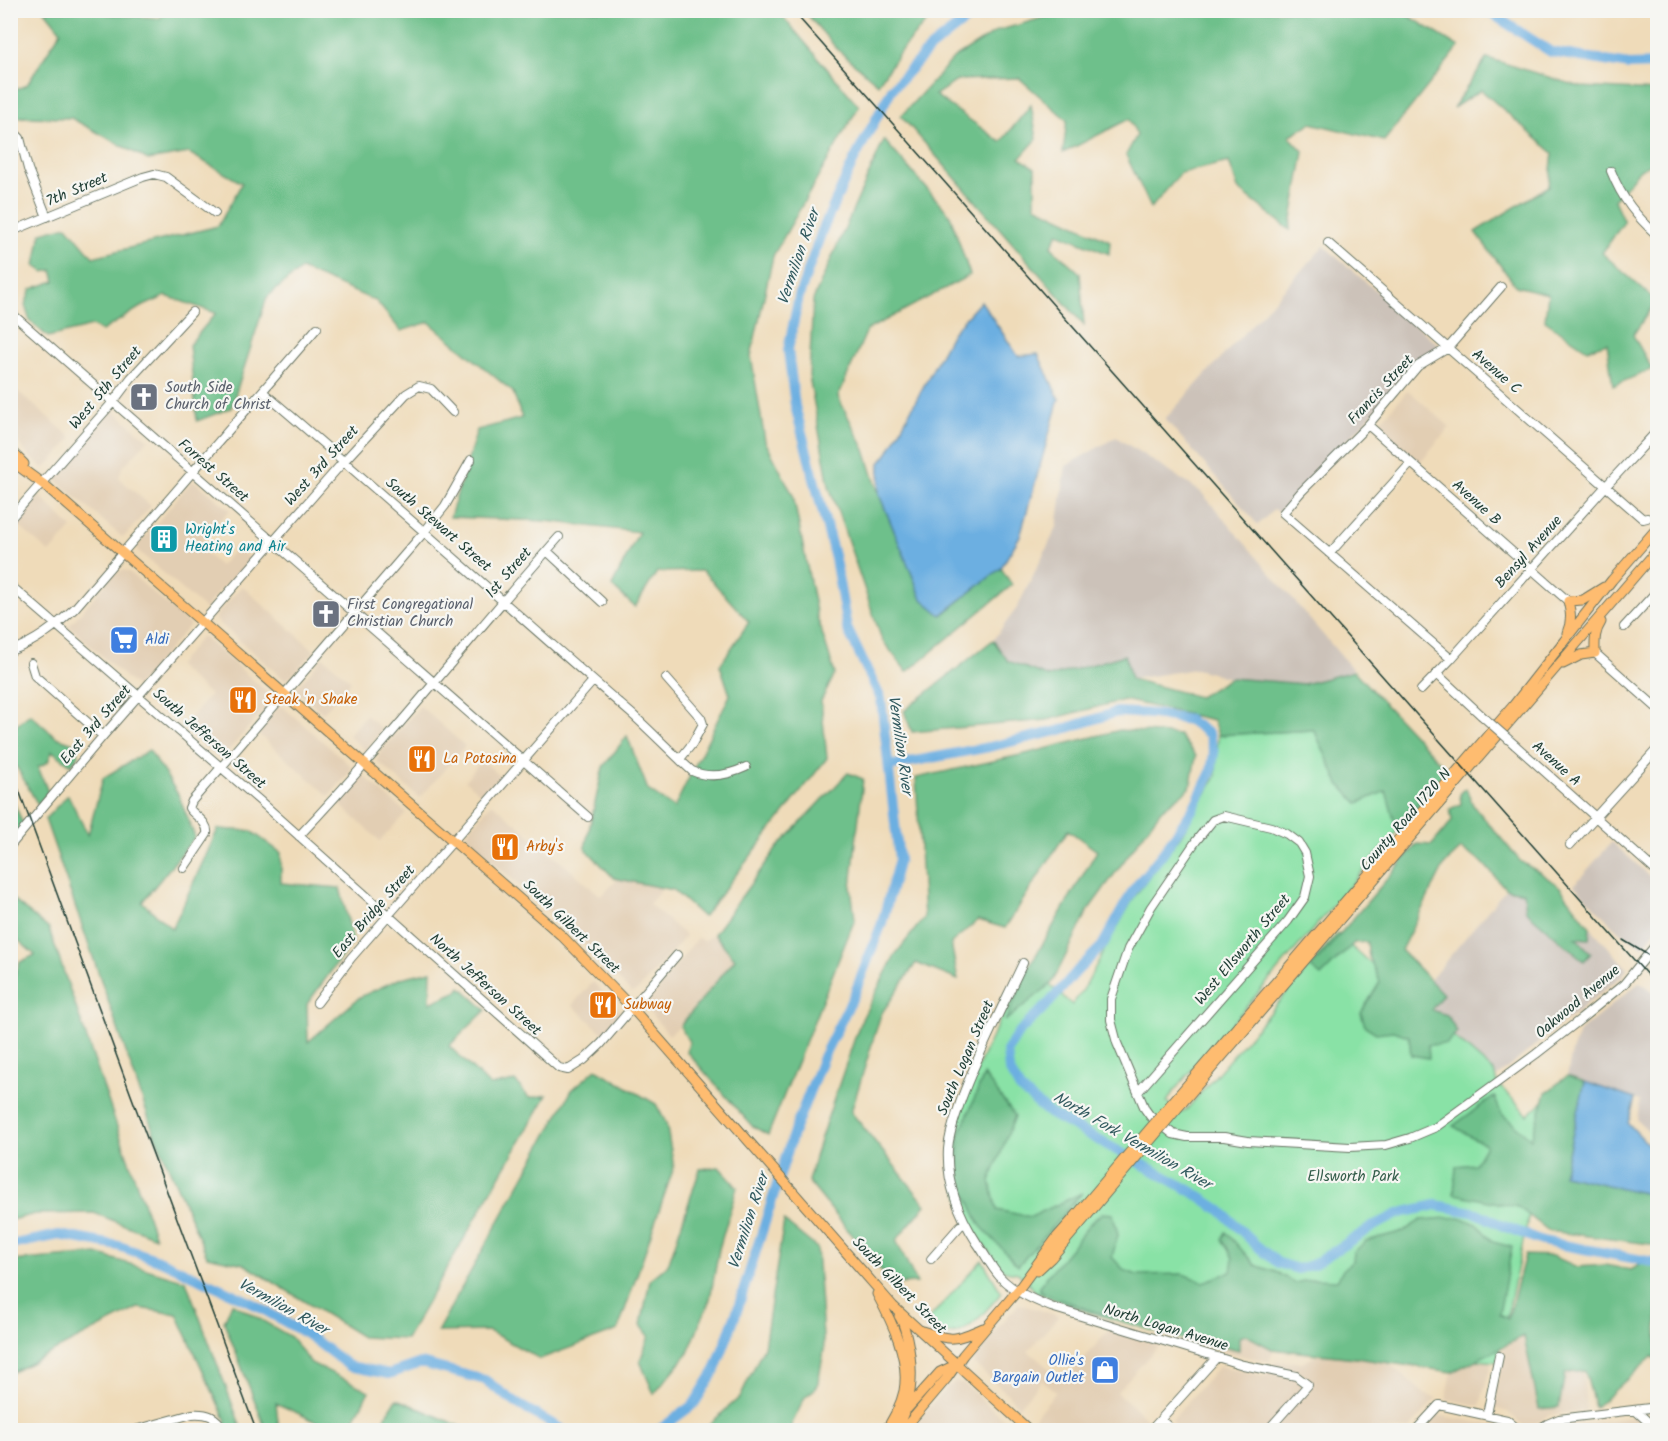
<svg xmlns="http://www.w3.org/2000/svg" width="1668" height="1441" viewBox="0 0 1668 1441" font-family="Kalam,sans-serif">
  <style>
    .built { fill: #e2ceb3 }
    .industrial { fill: #ccc2b9 }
    .green { fill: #89e2a6; stroke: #54906d; stroke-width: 1.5 }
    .forest { fill: #6ec08b; stroke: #467e60; stroke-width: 1.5 }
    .water { fill: #6cafe1; stroke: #46768a; stroke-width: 1.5 }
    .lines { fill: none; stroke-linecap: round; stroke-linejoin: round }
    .river { stroke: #6cafe1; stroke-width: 10 }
    .minor-casing { stroke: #687463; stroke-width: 10 }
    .major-casing { stroke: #687463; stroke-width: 11 }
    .minor { stroke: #fff; stroke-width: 8 }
    .major { stroke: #febc70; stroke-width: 9 }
    .rail { stroke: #1f3d34; stroke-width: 1.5 }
    .minor-bridge-casing { stroke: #687463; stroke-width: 10; stroke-linecap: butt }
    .major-bridge-casing { stroke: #687463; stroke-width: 11; stroke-linecap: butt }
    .minor-bridge { stroke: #fff; stroke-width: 8 }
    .major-bridge { stroke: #febc70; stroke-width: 9 }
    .labels { text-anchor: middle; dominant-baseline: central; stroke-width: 4.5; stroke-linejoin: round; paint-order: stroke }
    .street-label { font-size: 15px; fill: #1f3d34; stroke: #f6f6f2 }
    .worship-label { font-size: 15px; fill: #5b616d; stroke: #f6f6f2; text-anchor: start }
    .culture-label { font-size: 15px; fill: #0d838f; stroke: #f6f6f2; text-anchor: start }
    .shop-label { font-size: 15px; fill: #366cbe; stroke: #f6f6f2; text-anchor: start }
    .food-label { font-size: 15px; fill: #c56008; stroke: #f6f6f2; text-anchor: start }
    .park-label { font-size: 15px; fill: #345e4b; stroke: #f6f6f2 }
    .water-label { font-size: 16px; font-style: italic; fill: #325a5f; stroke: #f6f6f2 }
  </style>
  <rect width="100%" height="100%" fill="#f6f6f2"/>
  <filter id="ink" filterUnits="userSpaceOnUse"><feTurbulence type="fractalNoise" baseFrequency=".0167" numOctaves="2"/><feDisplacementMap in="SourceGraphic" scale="12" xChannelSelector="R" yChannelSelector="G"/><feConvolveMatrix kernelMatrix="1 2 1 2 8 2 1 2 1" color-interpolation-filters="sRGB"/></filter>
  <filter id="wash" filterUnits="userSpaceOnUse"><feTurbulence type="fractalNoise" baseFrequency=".008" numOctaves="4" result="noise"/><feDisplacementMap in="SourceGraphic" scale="24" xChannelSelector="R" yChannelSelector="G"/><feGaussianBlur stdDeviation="1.35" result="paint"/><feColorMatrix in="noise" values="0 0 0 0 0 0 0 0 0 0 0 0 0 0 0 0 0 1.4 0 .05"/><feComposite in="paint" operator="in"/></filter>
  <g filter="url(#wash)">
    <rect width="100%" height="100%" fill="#efdbb9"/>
    <!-- built -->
    <path class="built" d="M14,388L72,438L48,465L44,468L30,457L11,434V392Z
      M1408,390L1450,427L1419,463L1379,429L1378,424Z
      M112,409L148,440L123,467L119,476L121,480L151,506L126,535L122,537L55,479L57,474Z
      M191,482H196L230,510L197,546L220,566L237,547L251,560L234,578L232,577L221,589L205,609L137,550L138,545Z
      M40,496L72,528L50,553L14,522L33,498Z
      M123,570L129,572L190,625L136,687L69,626L114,574Z
      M242,586L315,651L289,678L285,680L216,620L217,614Z
      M201,637H204L271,696V702L222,758L214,755L183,727L210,695L177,666Z
      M323,657L351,681L323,713L297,691L298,686Z
      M420,706L465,746L420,798L377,761L379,754Z
      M278,707H283L351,766V771L329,796L256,732Z
      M366,715L383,730L365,750L348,735Z
      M482,760L501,777L484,797L465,780Z
      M364,776L406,813L380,841L337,802L358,778Z
      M492,803L601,896L618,879L663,888L649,904L686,936L637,991L632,993L565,926L466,838L467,832Z
      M714,934L735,959L680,1026L669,1035L645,1007L697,938L704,941Z
      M593,982L620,1010L619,1016L604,1034L572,1005Z
      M1019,1304L1059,1316L1028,1351L1064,1381L1109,1330L1159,1345L1117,1392L1149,1421L1140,1430H1042L1031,1421L1056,1392L1042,1380L1018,1407L1007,1393L976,1366L974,1362V1354Z
      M1223,1328L1278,1342L1269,1361L1223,1352L1214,1349Z
      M1524,1336L1557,1372L1583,1369L1586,1410L1549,1415L1529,1428L1523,1426L1508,1412L1492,1407L1505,1345Z
      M1333,1348L1379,1355L1426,1395L1437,1398L1408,1430H1182L1171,1421L1219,1366L1265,1376L1276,1362H1303Z
      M1481,1358L1492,1359L1480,1406L1446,1399L1452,1372Z
      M956,1381L965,1385L1016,1430H923L915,1423L947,1387Z
      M1437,1415L1503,1427L1507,1430H1424Z
      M1635,1417L1650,1430H1590L1587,1427L1584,1430H1546L1548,1428Z"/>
    <!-- industrial -->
    <path class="industrial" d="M1324,246L1439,345L1415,364L1362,425L1324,463L1278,513L1274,509L1258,525L1165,419Z
      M1116,437L1201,492L1354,671L1304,684L1230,678L1196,669L1131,679L1125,655L1049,677L1008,661L993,640L1017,608L1057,527L1066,466Z
      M1612,842L1657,883V928L1643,947L1627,937L1613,926L1574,885Z
      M1506,889L1525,892L1576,937L1589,939L1590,927L1627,968L1623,975L1495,1078L1494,1072L1453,1036L1457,1031L1430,1010V980Z
      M1640,982L1657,994V1139L1637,1120L1640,1101L1567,1076L1572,1052L1579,1032Z"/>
    <!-- green -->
    <path class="green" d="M1314,730L1367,752L1423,801L1173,1092L1167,1102L1180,1113L1187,1109L1337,934L1494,1072L1497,1083L1528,1115L1556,1090L1497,1362L1278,1342L1223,1328L1214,1349L1212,1345L1189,1339H1181L1088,1312L1037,1293L1018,1273L1005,1271L1000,1267C986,1247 970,1228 962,1205C954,1184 950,1158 954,1137C957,1116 966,1096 974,1076C990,1038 1009,1002 1028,965L1072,1005L1083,990L1105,949L1135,896L1182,834L1216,776L1218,735Z
      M982,1260L1001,1292L998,1297C978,1319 956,1351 925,1323Z"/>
    <!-- forest -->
    <path class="forest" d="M167,10L778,11L859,106L773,256L751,356L765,441L793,495L817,617L835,674L821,701L827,758L703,917L673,890L614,878L585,848L603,767L627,736L648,790L674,808L730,695L720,665L749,622L703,571L657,572L635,607L612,586L639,532L546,521L450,517L477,430L522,418L513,392L429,322L401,331L376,301L301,269L267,297L231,408L197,421L189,345L216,313L166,296L139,308L102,331L92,326L48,337L30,321L25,305L31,289L55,281L52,270L44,272L35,266L41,233L67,226L93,257L218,226L242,183L189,153L148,160L71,118L19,117L11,119V91L27,85L61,31L45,11H106L107,14L160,18Z
      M1070,10L1401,11L1459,47L1384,141L1311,123L1289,136L1304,152L1290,230L1238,189L1229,162L1181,173L1151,208L1126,155L1137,135L1129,119L1063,153L1067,120L1019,78L958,80L935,95L1001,142L1031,105L1037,139L1020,158L1035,168V206L1110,241L1109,254L1058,233L1051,247L1080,273L1084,325L901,116L954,58L997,31Z
      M804,11H936L902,49L878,84L838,50Z
      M1487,58L1581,87L1657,91V162L1640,169L1614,200L1624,222L1602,253L1656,301L1633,335L1652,369L1613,386L1607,343L1587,349L1545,321L1548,294L1516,286L1475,232L1549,186L1553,153L1481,90L1453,108Z
      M884,140L950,215L970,275L867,330L838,397L865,450L879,494L922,599L942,615L1001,568L1012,585L907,672L882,640L829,486L809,376L813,300Z
      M993,640L1008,661L1049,677L1125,655L1131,679L1199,697L1230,678L1304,684L1354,671L1447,770L1396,827L1386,791L1358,803L1339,784L1314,730L1218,735L1213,720L1124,700L1047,720L912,732L904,711Z
      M30,714L56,737L74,743L79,755L71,765L52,751L48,762L38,767L48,792L38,805L15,764L11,749V730Z
      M1120,730L1179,735L1196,756L1190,788L1161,810L1089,909L1052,983L1005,1021L1032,962L1097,851L1068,830L1005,928L978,920L951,943L958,980L916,963L881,1014L851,1112L926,1205L896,1240L917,1283L892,1284L808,1181L821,1137L860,1023L895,955L924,918L916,778L1025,754Z
      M149,750L178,794L195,837L142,902L172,929L218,829L251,831L281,853V883L340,888L353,941L307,1004L308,1042L360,997L401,978L431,971L430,1003L458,991L461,987L486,1010L449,1046L490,1086L515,1081L529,1098L547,1095L406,1339L362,1337L244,1264L207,1256L154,1133L45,819L68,795L88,835L103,778Z
      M848,773L863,779L851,887L855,919L768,1135L752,1126L687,1052L689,1042L680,1026L735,959L714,934L777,848Z
      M1466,788L1473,805L1521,862L1539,872L1560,887L1590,927L1589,939L1576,938L1591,953L1584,961L1526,911L1524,892L1506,889L1482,862L1461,849L1445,864L1401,950L1443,994L1431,1010L1447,1015L1457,1032L1446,1044L1428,1045L1429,1058L1411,1055L1409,1036L1393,1031L1376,1033L1365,1026L1361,1013L1380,982L1369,957L1367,942L1354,943L1321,976L1311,968L1417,844L1432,845L1452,821L1450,809L1461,804L1460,794Z
      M10,794L24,826L10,842Z
      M11,898L49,929L155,1237L94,1213L35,1214L11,1220V981H12L20,962L35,955L11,934Z
      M596,1069L656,1104L666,1123L674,1167L618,1330L540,1359L489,1331L437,1332L572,1090Z
      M984,1075L1015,1116L990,1181L997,1210L1031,1217L1082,1193L1018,1266L980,1225L959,1178V1136Z
      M1567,1076L1585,1082L1563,1175L1657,1196V1245L1549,1231L1518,1207L1454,1194L1456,1166L1475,1164L1486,1145L1453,1126L1494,1096L1501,1113L1531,1139L1546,1093Z
      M719,1167L737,1187L719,1249L710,1299L688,1353L654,1394L640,1361L649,1336L641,1325L650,1280L668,1265L700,1169Z
      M1103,1213L1113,1214L1118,1235L1112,1257L1124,1270L1137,1275L1183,1274L1203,1282L1231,1272L1233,1258L1222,1239L1226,1232L1255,1265L1278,1273L1295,1283L1312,1279L1337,1280L1345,1267L1353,1261L1354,1252L1366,1241L1404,1231L1421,1220L1460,1217L1478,1225L1493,1242L1512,1247L1499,1314L1508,1319L1525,1255L1553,1256L1577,1267L1605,1265L1631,1270L1649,1259L1657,1268V1361L1653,1356L1595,1408L1585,1371L1565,1373L1559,1407L1539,1409L1524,1336L1452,1372L1356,1358L1272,1349L1246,1335L1239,1337V1350L1183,1336L1089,1310L1040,1291L1039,1286L1071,1248L1092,1221Z
      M784,1221L817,1248L824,1351L817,1387L805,1397L789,1430H703L740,1397L764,1347Z
      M97,1254L186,1281L242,1430H213L226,1421L177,1314L138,1308L11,1373V1261Z
      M232,1303L291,1337L311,1363L369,1391L348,1430H334L276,1403L279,1430H266L224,1322Z
      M397,1399L469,1430H377Z"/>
    <!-- water -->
    <path class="water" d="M981,301L1018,356L1038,354L1059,399L1020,536L1001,568L941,615L922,599L879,494L880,463L888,453L952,333Z
      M1585,1082L1635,1099L1628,1123L1657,1154V1196L1563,1175Z"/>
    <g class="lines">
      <!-- river -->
      <path class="river" d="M1486,10L1551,52L1629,65L1658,64
        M889,766L989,747L1061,730L1117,712L1153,714L1189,720L1209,734L1214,753L1211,772L1193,809L1163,853L1133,890L1102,946L1077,971L1049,1003L1018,1033L1007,1051L1009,1070L1020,1089L1049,1113L1191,1191L1220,1210L1257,1246L1278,1263L1298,1269L1314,1264L1372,1227L1400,1213L1436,1205L1477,1213L1501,1225L1542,1241L1658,1263
        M10,1245L59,1235L119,1246L161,1261L248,1301L308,1335L349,1366L389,1374L421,1363L485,1380L516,1403L563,1430
        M659,1430L694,1404L715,1370L736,1314L793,1134L823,1057L854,995L882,923L899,859L881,699L847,628L835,559L795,406L788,350L799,296L822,231L854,160L892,89L930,48L979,10"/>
    </g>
  </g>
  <g filter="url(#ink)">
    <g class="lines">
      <!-- minor casing -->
      <g class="minor-casing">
        <path id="minor" d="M10,128L20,138L28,169L47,217
          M1611,171C1622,199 1636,216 1658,236
          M10,232L143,177L154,174L166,177L215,213
          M1328,243L1643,519L1647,518
          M10,312L588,817
          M263,392C388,498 509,608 633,715C653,733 672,753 692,771C710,779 729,775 746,767
          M1368,425L1568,601
          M10,519L113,402L131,378L192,312
          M547,551L602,602
          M1330,553L1411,463
          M10,585L260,801L559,1068L568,1070L584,1060L601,1044L677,955
          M1624,627L1658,590
          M10,651C36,642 56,626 75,608L317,328
          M1595,653L1658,709
          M1451,659L1283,513L1301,492L1368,425L1418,366L1448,348L1501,287
          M31,663L35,676L103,736
          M1437,674L1481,715
          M666,678L701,718L703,724L692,744L680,759
          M1421,690L1451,659L1606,486L1658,430
          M1515,745L1658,873
          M299,836C390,740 471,636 559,537
          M1570,845L1658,748
          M10,846L103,736L344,461L406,394L419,386L431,389L453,412
          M184,868L207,834C209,822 195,817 189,808L192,801L425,531L445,506L471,460
          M1023,963C1002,1008 978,1053 961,1100C956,1116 949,1132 948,1149C946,1183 959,1215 977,1243C985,1254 991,1267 1000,1277C1013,1291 1034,1300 1051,1307L1217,1357L1243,1365L1296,1376L1308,1385L1268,1430
          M317,1003L351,958L593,681
          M1138,1092L1288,921L1305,897L1310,876L1305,853L1299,843L1287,834L1271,827L1224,816L1213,820L1196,841L1151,907L1128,949L1111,999V1020L1117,1043L1145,1109L1150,1116L1173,1134L1187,1137H1224L1248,1141L1350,1147L1386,1145L1410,1138L1436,1127L1536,1054L1581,1019L1624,984L1658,942
          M931,1259L960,1226L965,1223
          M1635,1410L1657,1430
          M1487,1414L1499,1356
          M1161,1420L1172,1430
          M135,1430L192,1414C207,1413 217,1416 223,1430
          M1151,1430L1217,1357
          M1416,1430L1439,1405L1507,1420L1519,1430
          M1538,1430L1547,1424L1559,1419L1658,1407"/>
      </g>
      <!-- major casing -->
      <g class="major-casing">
        <path id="major" d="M10,450L24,464
          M10,460L47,487L562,936L632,1008L893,1306L1029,1430
          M1567,633C1572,621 1571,613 1568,601L1583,600L1604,587
          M1563,664L1581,655L1595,653C1595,641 1594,633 1601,622
          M1170,1105L1513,706L1612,580L1658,527
          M1176,1110L1658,549
          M1037,1271L1051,1258L1080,1224
          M877,1294C892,1322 910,1358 904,1391C901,1405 894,1417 887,1429
          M922,1331C952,1341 954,1341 983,1328
          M907,1409L940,1372L953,1366
          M894,1430C914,1404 914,1370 907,1338C905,1330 904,1323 899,1316
          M903,1430L947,1378L963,1355L1018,1290L1057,1237L1073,1219"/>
      </g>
      <!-- minor -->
      <use href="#minor" class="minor"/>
      <!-- major -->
      <use href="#major" class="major"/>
      <!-- rail -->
      <path class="rail" d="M792,10L1658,987
        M10,766L131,1095L256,1430
        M1623,940L1648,955L1658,959"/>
      <!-- minor-bridge casing -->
      <g class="minor-bridge-casing">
        <path id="minor-bridge" d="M1481,715L1515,745"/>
      </g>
      <!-- major-bridge casing -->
      <g class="major-bridge-casing">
        <path id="major-bridge" d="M1073,1219L1170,1105
          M1080,1224L1176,1110"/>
      </g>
      <!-- minor-bridge -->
      <use href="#minor-bridge" class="minor-bridge"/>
      <!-- major-bridge -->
      <use href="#major-bridge" class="major-bridge"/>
    </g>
  </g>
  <!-- icons -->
  <defs>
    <g id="church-square" transform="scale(1.5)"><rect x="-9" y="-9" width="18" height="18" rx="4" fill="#6b7280" stroke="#f6f6f2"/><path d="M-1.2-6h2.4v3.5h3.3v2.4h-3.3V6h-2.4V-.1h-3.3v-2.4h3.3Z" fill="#fff"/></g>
    <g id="building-square" transform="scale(1.5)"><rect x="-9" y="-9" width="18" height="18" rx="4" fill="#0f9aa8" stroke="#f6f6f2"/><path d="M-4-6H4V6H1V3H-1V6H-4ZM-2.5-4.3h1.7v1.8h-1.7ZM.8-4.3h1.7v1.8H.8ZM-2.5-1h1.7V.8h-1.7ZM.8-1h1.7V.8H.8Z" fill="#fff"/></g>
    <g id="supermarket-square" transform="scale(1.5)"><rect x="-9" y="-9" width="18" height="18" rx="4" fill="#3f7fe0" stroke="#f6f6f2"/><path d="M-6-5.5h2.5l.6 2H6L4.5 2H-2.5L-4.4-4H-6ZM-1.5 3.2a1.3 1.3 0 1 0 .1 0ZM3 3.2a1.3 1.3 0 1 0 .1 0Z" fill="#fff"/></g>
    <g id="restaurant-square" transform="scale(1.5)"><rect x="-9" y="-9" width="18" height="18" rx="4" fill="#e8710a" stroke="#f6f6f2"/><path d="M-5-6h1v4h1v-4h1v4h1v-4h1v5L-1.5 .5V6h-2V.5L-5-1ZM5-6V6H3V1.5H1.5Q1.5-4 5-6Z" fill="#fff"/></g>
    <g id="shop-square" transform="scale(1.5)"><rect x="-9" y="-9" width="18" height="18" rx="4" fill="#3f7fe0" stroke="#f6f6f2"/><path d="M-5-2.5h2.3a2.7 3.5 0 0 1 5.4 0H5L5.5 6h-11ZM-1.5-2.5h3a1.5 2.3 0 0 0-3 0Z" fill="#fff"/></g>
  </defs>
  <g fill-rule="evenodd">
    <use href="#church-square" x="144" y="397"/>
    <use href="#building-square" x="164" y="539"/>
    <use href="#church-square" x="326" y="614"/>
    <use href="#supermarket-square" x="124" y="640"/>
    <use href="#restaurant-square" x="243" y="700"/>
    <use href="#restaurant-square" x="422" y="759"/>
    <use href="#restaurant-square" x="505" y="847"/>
    <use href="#restaurant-square" x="603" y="1005"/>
    <use href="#shop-square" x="1105" y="1370"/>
  </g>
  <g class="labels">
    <!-- street labels -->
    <g class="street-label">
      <text transform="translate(77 190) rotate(-23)">7th Street</text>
      <text transform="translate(1496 372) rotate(41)">Avenue C</text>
      <text transform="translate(106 388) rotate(-50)">West 5th Street</text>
      <text transform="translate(1381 390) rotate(-47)">Francis Street</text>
      <text transform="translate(322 466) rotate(-48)">West 3rd Street</text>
      <text transform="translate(213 471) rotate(41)">Forrest Street</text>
      <text transform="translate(1476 503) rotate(42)">Avenue B</text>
      <text transform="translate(438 525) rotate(41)">South Stewart Street</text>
      <text transform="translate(1529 552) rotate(-48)">Bensyl Avenue</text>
      <text transform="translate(509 573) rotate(-49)">1st Street</text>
      <text transform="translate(96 725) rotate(-49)">East 3rd Street</text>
      <text transform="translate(209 739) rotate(41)">South Jefferson Street</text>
      <text transform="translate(1556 764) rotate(42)">Avenue A</text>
      <text transform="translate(1406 820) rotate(-49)">County Road 1720 N</text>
      <text transform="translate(374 912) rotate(-49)">East Bridge Street</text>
      <text transform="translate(571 927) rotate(44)">South Gilbert Street</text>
      <text transform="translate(1243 950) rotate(-50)">West Ellsworth Street</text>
      <text transform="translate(485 985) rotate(42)">North Jefferson Street</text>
      <text transform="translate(1578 1002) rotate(-40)">Oakwood Avenue</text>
      <text transform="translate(966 1058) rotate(-67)">South Logan Street</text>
      <text transform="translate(899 1286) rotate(46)">South Gilbert Street</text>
      <text transform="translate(1166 1328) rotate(17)">North Logan Avenue</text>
    </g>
    <!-- worship labels -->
    <g class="worship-label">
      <text x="165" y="388">South Side<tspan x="165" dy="17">Church of Christ</tspan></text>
      <text x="347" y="605">First Congregational<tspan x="347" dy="17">Christian Church</tspan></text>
    </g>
    <!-- culture labels -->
    <g class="culture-label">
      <text x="185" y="530">Wright's<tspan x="185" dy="17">Heating and Air</tspan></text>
    </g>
    <!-- shop labels -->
    <g class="shop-label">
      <text x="145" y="640">Aldi</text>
      <text x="1084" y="1361" text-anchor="end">Ollie's<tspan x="1084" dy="17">Bargain Outlet</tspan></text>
    </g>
    <!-- food labels -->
    <g class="food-label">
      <text x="264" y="700">Steak 'n Shake</text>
      <text x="443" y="759">La Potosina</text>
      <text x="526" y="847">Arby's</text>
      <text x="624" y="1005">Subway</text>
    </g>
    <!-- park labels -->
    <g class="park-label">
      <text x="1353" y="1177">Ellsworth Park</text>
    </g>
    <!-- water labels -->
    <g class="water-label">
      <text transform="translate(799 257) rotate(-71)">Vermilion River</text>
      <text transform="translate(900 745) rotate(82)">Vermilion River</text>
      <text transform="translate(1132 1141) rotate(30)">North Fork Vermilion River</text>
      <text transform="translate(749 1221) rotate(-72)">Vermilion River</text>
      <text transform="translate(283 1307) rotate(29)">Vermilion River</text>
    </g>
  </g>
  <!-- margin -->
  <rect width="1668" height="1441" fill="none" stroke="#f6f6f2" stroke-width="36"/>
</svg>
